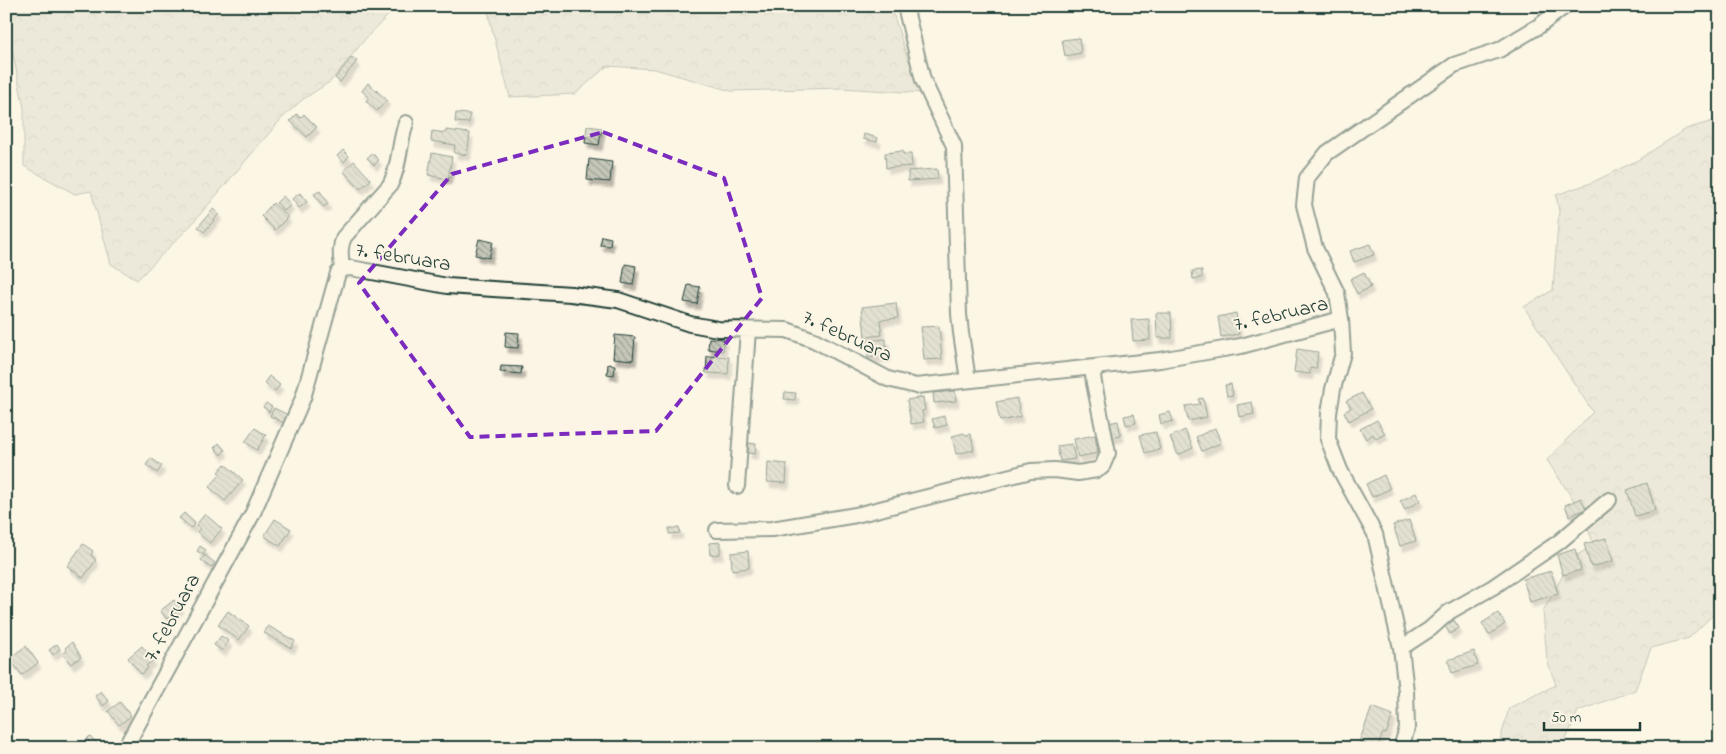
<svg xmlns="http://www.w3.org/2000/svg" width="1726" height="754" viewBox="0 0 1726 754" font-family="'Indie Flower',sans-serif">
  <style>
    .forest { fill: url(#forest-crowns); stroke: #7e8c80 }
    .building { fill: url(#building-back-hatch); stroke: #1f3d34; filter: url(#shadow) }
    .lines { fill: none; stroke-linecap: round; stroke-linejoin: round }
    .street-casing { stroke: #1f3d34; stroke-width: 18 }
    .street { stroke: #fcf5e5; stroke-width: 14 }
    .marked { fill: none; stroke: #7b2cbf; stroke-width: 4; stroke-dasharray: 10 6; stroke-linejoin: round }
    .labels { text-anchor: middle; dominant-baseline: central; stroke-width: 4; stroke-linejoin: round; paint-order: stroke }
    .street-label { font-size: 21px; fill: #1f3d34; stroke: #fcf5e5 }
  </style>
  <defs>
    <pattern id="forest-crowns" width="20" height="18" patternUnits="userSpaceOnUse" patternTransform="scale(1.25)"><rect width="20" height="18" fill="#dcdacc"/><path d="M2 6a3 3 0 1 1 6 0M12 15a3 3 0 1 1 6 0" fill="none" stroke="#bcbcb0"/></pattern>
    <pattern id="building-back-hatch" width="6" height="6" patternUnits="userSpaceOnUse" patternTransform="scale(1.25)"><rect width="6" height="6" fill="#c5c7b9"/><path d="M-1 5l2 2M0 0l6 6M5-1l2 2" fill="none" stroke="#9fa397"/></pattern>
    <filter id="shadow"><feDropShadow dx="3" dy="5.5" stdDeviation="1" flood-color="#0004"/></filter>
  </defs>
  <rect width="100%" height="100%" fill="#fcf5e5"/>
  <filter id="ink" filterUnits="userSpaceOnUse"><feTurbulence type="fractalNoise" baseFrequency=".02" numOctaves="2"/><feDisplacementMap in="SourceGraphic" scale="10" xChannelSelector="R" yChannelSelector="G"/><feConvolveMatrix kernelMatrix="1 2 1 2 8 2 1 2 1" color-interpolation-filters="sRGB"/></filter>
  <g filter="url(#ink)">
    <!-- forest -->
    <path class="forest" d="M10,6H397L366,38L331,81L302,100L282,118L191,225L137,280L111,264L91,191L75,194L24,166V108L13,54L6,41V24Z
      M487,6H893V13L906,54L923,93L841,88L731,91L655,69L607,66L575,94L510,97L492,29Z
      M1720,119V608L1689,638L1651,648L1635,690L1578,711L1565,742L1548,748H1498L1509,708L1556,685L1547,660L1543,611L1572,559L1594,544L1581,511L1547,460L1593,412L1524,307L1553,290L1559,211L1556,195L1591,183L1638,160L1686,129Z"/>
    <!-- building -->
    <path class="building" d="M1079,38L1081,53L1065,56L1062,40Z
      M352,57L357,61L340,82L335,78Z
      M368,83L387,100L377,111L366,101L369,97L362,91Z
      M456,113L470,114L469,123L455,122Z
      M297,114L300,118L304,114L317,127L307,137L290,121Z
      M587,126L602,128L599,145L585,143Z
      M446,130L470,133L467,155L454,153L455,145L431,141L432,131L446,133Z
      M864,134L878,138L877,142L863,139Z
      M343,150L349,156L344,162L337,156Z
      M903,151V154H911L912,166L886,168L885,153Z
      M372,153L379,160L374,165L367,158Z
      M432,153L452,157L448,179L428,175Z
      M589,159L612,162L610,182L587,180Z
      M354,161L371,180L360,189L343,171Z
      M937,169L938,179L908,181V171Z
      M320,191L328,204L323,207L314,194Z
      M300,193L307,202L299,208L292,199Z
      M283,196L291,205L284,211L276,203Z
      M273,203L288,217L275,230L261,216Z
      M213,209L219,214L204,232L198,227Z
      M602,236L611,238L610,246L600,245Z
      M479,239L493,242L489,258L475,255Z
      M1370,244L1374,255L1354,262L1350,251Z
      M625,264L636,266L633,285L622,283Z
      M1202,270V278L1193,279L1192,271Z
      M1364,272L1371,287L1357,294L1350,279Z
      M688,285L700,287L697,304L684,302Z
      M896,303L898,318L880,320L882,335L865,337L862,307Z
      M1156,313H1171L1172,338H1157Z
      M1236,313L1239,334L1221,337L1218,317Z
      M1149,319L1150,340L1133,341L1131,320Z
      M939,326L942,359L924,360L921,327Z
      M506,332L519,333L518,348L505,347Z
      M615,335L635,337L633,360L613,358Z
      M709,338L724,339L723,351L708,349Z
      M886,339L887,356L868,358L867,341Z
      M1297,349L1318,352L1316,369L1310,368V374L1294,372Z
      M707,356L729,357L728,374L706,373Z
      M608,364L615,365L614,375L607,374Z
      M501,366L522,367L521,374L500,372Z
      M269,376L280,385L275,391L264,383Z
      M1231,384L1233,395L1227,396L1225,385Z
      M955,391L956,401L934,403L933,393Z
      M785,392L796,393L795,400L784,399Z
      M1362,393L1371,409L1349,421L1344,412L1351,408L1346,401Z
      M923,397L925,410L922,411L924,422L911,424L907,400Z
      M1017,398L1020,417L1000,421L996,402Z
      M1203,398L1207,417L1188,421L1185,406L1200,404L1198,399Z
      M1252,402L1254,414L1239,417L1237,405Z
      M266,403L272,407L269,412L263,407Z
      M274,408L288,415L284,423L270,416Z
      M1170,412L1173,421L1161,424L1159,415Z
      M1134,414L1136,423L1126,425L1124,416Z
      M944,416L947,425L935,428L932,419Z
      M1377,420L1385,434L1376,439L1373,434L1366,439L1360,429Z
      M1118,421L1121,436L1111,438L1108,423Z
      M255,428L266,435L257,450L245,442Z
      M1215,428L1221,443L1202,451L1196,437Z
      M1185,430L1193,448L1178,455L1170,437Z
      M1156,432L1160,449L1145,453L1140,435Z
      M964,433L965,435L971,434L974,450L956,454L952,436Z
      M1095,435L1098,453L1078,457L1074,439Z
      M219,443L225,450L221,455L214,448Z
      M749,443L756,444L755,454L748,453Z
      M1072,444L1075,459L1060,461L1057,446Z
      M151,458L162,466L157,473L146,465Z
      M768,462L787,464L786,483L767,482Z
      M225,464L243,480L225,501L209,487L221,474L218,472Z
      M1384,475L1390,489L1372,497L1366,484Z
      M1647,483L1655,510L1635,516L1627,490Z
      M1416,493L1420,501L1405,510L1400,501Z
      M1581,498L1586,509L1569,516L1565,505Z
      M184,513L195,523L191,528L179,518Z
      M205,514L222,529L210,543L197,532L200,528L196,525Z
      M275,519L291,529L280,546L264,536Z
      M1409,520L1416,541L1400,546L1393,525Z
      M669,528H679L680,533L669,534Z
      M1606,538L1613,561L1591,567L1584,544Z
      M720,542V554L710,555L709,543Z
      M83,544L93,551L91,555L96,560L83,578L67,566Z
      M200,546L206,550L203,555L197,551Z
      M1575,549L1581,570L1563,575L1557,555Z
      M748,551L749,568L732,570L731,553Z
      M205,555L215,563L211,568L201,560Z
      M1551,571L1558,594L1530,602L1523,579Z
      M174,600L181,607L167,619L160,611Z
      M228,611L249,626L239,640L218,625Z
      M1498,613L1505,624L1489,635L1482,623Z
      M1454,620L1459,628L1450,634L1445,626Z
      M268,626L295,641L291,648L264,633Z
      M221,636L229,641L222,651L214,645Z
      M72,642L81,657L71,664L63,654L67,651L65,648Z
      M57,644L60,649L53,655L49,650Z
      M26,646L38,663L22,675L9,658Z
      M142,646L153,660L146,666L148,668L141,674L128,658Z
      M1474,651L1478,665L1452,673L1448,660Z
      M101,691L109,701L103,706L95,696Z
      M120,702L131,716L119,725L108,711Z
      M1372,707L1393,715L1386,734L1383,733L1377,748L1359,742Z
      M90,736L97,743L91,748H77Z"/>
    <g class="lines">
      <!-- street casing -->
      <g class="street-casing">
        <path id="street" d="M905,6L923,80L954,146L959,314L961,333L968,380
          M342,269C341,257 339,248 344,237L390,185C400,166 399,143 406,123
          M1341,319L1337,293L1315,248L1304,205L1307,178L1327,153L1454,65L1499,50L1539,26L1565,6
          M737,486L748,330
          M717,530L772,529L856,515L1031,471L1055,470L1078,473L1097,470L1102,467L1108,453L1094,383L1093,375L1096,367
          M1401,648L1430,629L1449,612L1493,587L1559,542L1609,500
          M125,748L252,515L303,398L338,273L342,269L351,268L447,286L571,294L618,300L690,324L718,329L787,330L814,340L888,379L916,386L1160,360L1241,346L1341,319L1343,353L1333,389L1329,413L1328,439L1340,470L1375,534L1401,648L1406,691L1407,728L1401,748"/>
      </g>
      <!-- street -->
      <use href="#street" class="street"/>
    </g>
  </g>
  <!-- marked area -->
  <path d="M0 0H1726V754H0ZM603,132L724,178L762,298L656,431L470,437L359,283L452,174Z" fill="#fcf5e5" fill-opacity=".55" fill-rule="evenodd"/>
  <path class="marked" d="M603,132L724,178L762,298L656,431L470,437L359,283L452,174Z"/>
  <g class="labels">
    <!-- street labels -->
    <g class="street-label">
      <text transform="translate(403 258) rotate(9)">7. februara</text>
      <text transform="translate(1281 315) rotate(-13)">7. februara</text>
      <text transform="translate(847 337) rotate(25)">7. februara</text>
      <text transform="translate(173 618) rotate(-62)">7. februara</text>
    </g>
  </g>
  <!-- margin -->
  <rect width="1726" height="754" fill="none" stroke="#fcf5e5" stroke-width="25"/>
  <rect x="12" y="12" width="1701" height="729" fill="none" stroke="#1f3d34" stroke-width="2" filter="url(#ink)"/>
  <!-- scale -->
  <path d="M1544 722v8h96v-8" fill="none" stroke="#1f3d34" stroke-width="2.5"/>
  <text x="1551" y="722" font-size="15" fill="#1f3d34" stroke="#fcf5e5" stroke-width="4" paint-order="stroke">50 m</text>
</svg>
